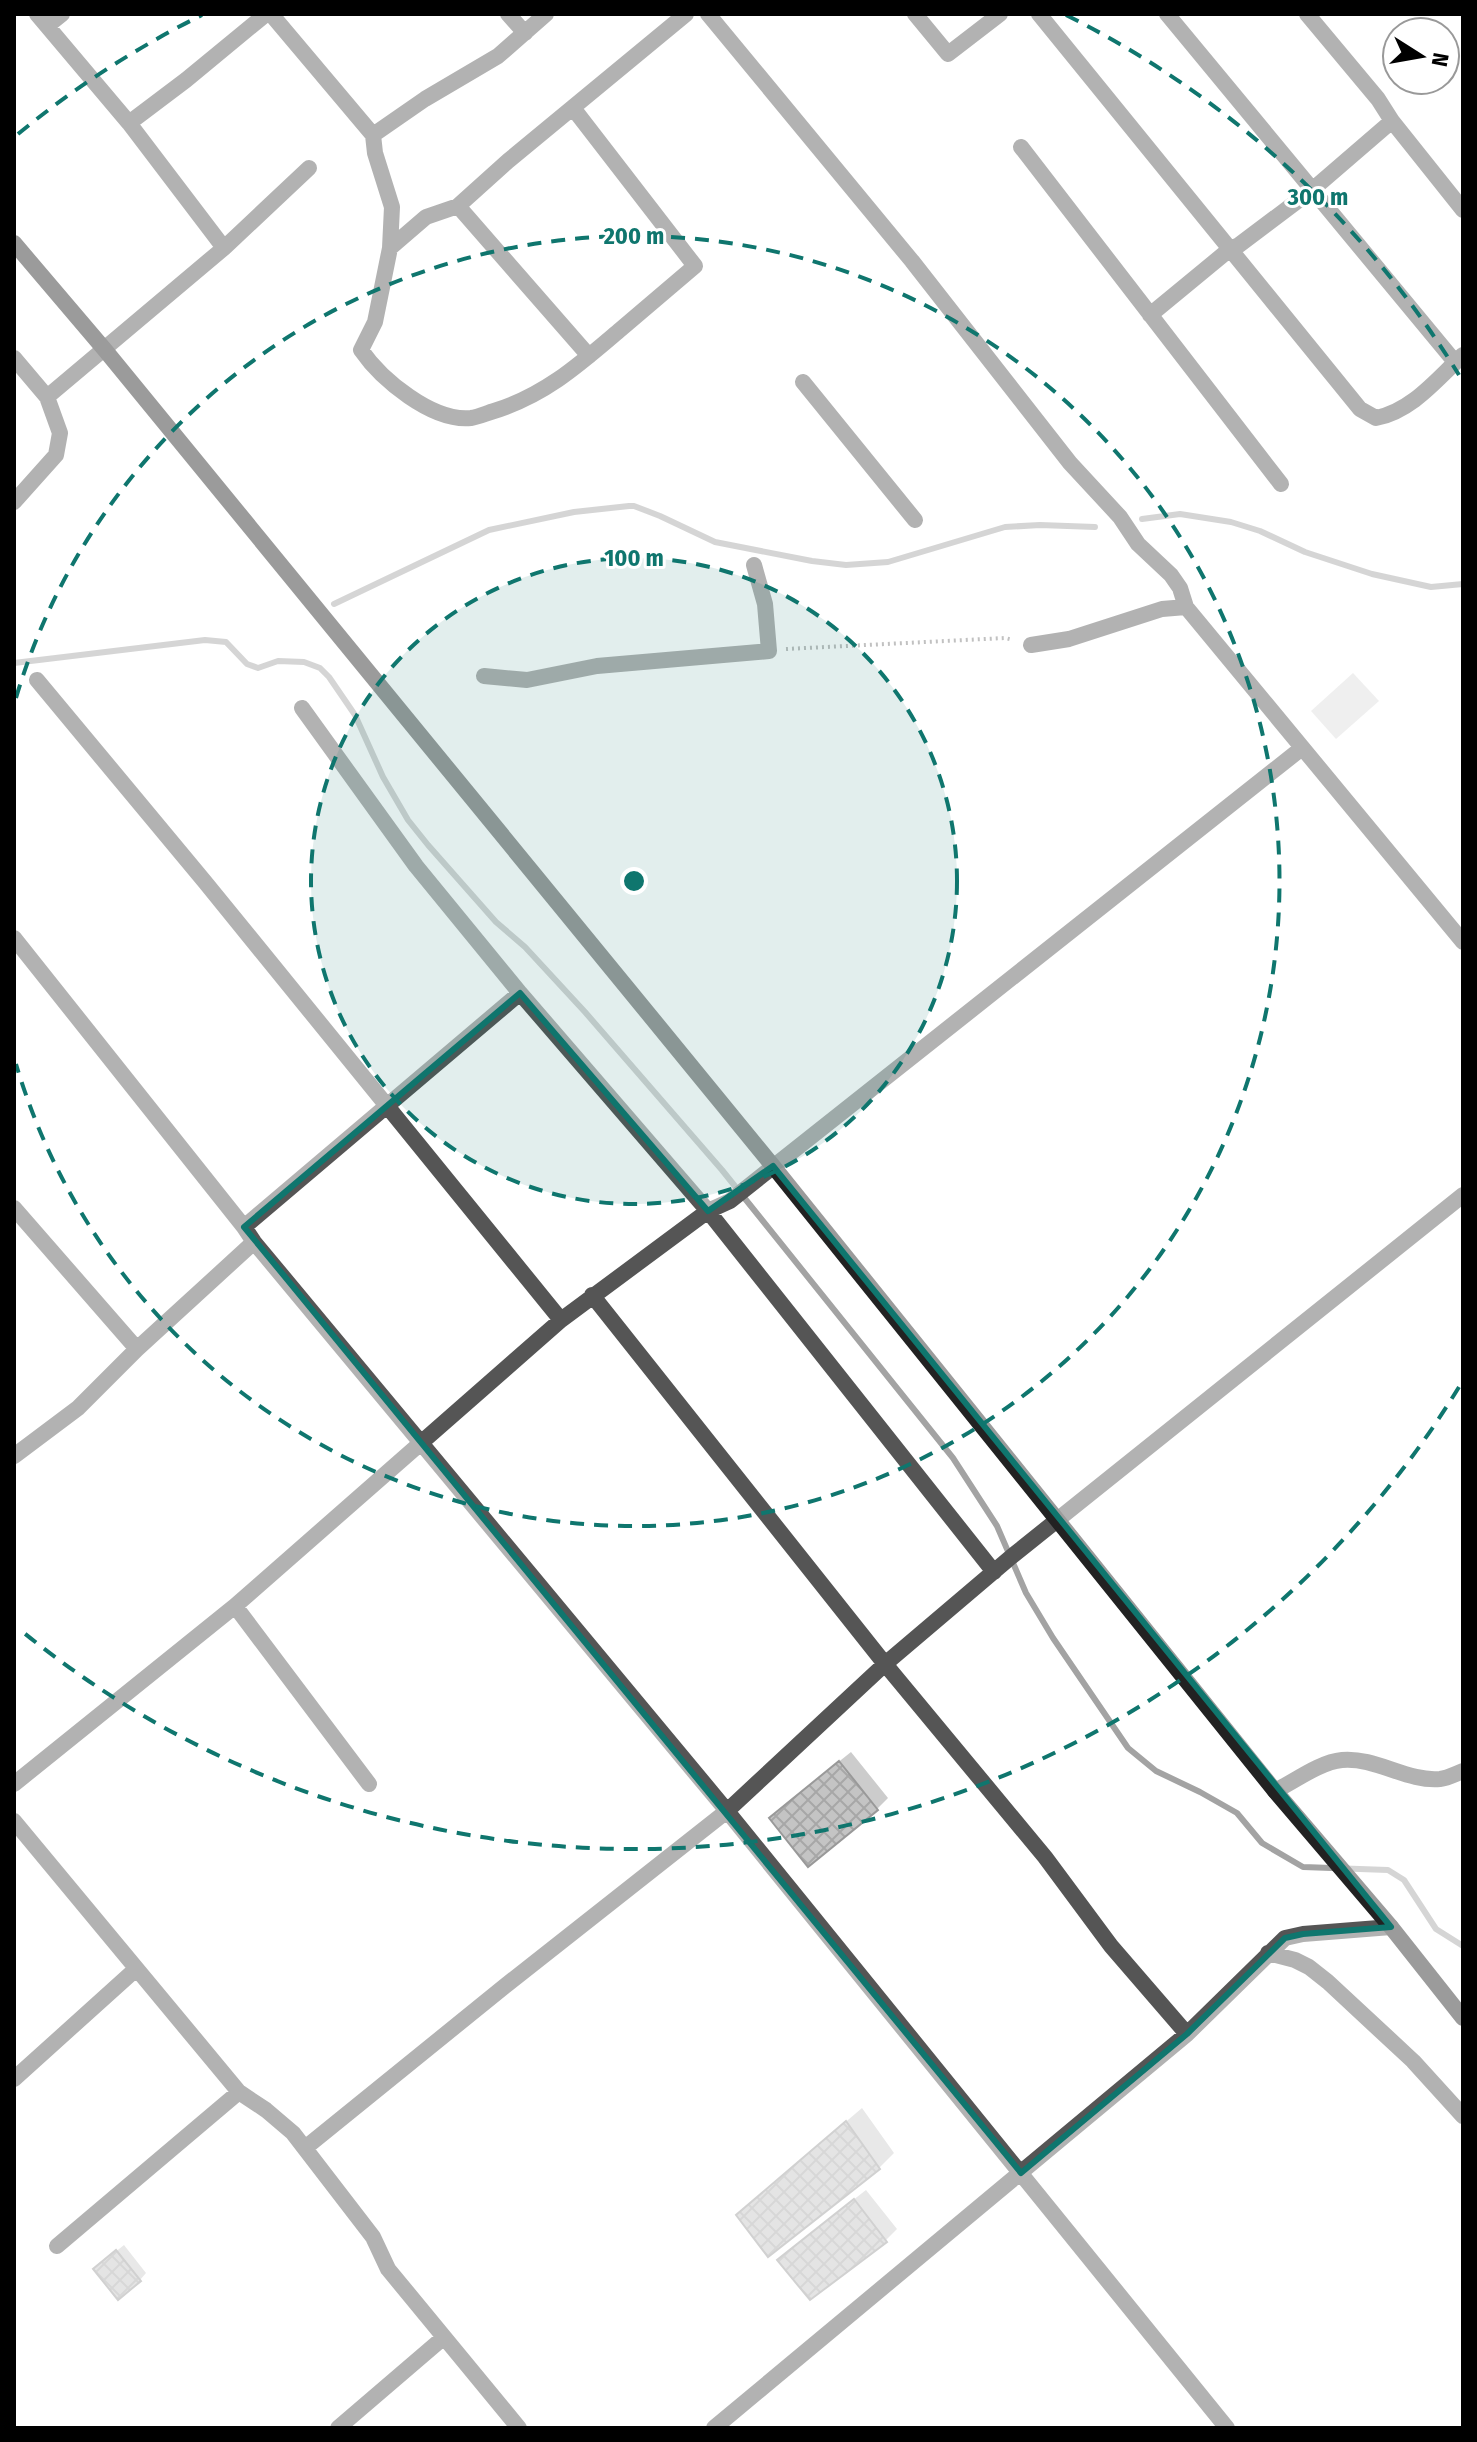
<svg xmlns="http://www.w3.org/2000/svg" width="1477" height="2442" viewBox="0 0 1477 2442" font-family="'Fira Sans Condensed',sans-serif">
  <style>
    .pitch { fill: #dcdcdc }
    .shadow { fill: #0003 }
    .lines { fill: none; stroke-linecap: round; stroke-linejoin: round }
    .stream { stroke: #a3a3a3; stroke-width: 6 }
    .building { fill: url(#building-cross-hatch); stroke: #999; stroke-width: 2 }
    .path { stroke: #777; stroke-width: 4; stroke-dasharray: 2 4; stroke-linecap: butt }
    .street { stroke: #555; stroke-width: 16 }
    .secondary { stroke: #222; stroke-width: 16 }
    .marked { fill: none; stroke: #0f766e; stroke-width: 6; stroke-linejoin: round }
    .ring { fill: none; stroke: #0f766e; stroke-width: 4; stroke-dasharray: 14 10 }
    .centre { fill: #0f766e; stroke: #fff; stroke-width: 4 }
    .ring-label { font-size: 24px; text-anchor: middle; font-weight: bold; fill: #0f766e; stroke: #fff; stroke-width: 6; stroke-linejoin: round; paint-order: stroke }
  </style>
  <defs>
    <pattern id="building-cross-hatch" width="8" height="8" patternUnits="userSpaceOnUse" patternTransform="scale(2)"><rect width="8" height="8" fill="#c4c4c4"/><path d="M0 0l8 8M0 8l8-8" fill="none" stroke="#a7a7a7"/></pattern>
  </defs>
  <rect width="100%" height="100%" fill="#fff"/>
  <!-- pitch -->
  <path class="pitch" d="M1353,673L1379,701L1336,739L1311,711Z"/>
  <!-- shadow -->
  <path class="shadow" d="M851,1752L888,1798L877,1809L782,1807Z
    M862,2108L894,2153L879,2168L753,2201Z
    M866,2190L897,2229L886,2240L790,2249Z
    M124,2245L146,2273L140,2280L103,2262Z"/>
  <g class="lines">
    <!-- stream -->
    <path class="stream" d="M1142,519L1180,514L1231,522L1260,531L1305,552L1372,574L1431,587L1463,584
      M334,604L489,530L574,512L629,506H634L660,516L715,542L812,561L846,565L888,562L1005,527L1040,525L1095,527
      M14,663L205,640L226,642L247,664L258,668L278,661L304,662L320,668L329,677L355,715L383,777L408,820L428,845L496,922L525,947L585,1012L722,1170L953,1458L997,1526L1026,1593L1053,1638L1128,1748L1156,1771L1200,1792L1237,1813L1262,1843L1303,1867L1388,1870L1404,1880L1436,1929L1463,1946"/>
  </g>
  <!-- building -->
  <path class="building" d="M839,1761L878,1810L808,1867L769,1818Z
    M846,2121L880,2169L768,2257L736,2215Z
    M854,2199L887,2242L810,2300L777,2260Z
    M116,2250L141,2281L118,2300L93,2269Z"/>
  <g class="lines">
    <!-- path -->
    <path class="path" d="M786,649L1005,638L1013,640"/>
    <!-- street -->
    <path class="street" d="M37,14L129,123L224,248
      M271,14L373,135
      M508,14L525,33
      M546,14L498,56L425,99L373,135L375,153L392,207L390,248L375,322L361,350C381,379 432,422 471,418C478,417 487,413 494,411C546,395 581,363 621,329C646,308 670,287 695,266L573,108
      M708,14L912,261L1070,463L1120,517L1138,544L1171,575L1180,588L1186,607L1463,942
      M915,14L948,54L1000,14
      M1039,14L1360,409L1376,418C1412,411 1437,379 1463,355
      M1167,14L1455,362
      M1307,14L1378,99L1392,121L1463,210
      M47,26L62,14
      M129,123L186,80L266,14
      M1021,147L1281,484
      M390,248L426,217L458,206
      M1150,315L1230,249L1239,245L1312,190L1392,121
      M589,356L458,206L508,161L686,14
      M14,358L47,397L60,433L56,455L14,502
      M803,382L915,520
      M47,397L224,248L309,168
      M1031,645L1069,639L1162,609L1186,607
      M484,676L527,680L597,666L769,651L765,604L754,565
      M37,680L205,882L561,1320
      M302,708L416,866L520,993L708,1211L994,1572
      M14,938L244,1227L254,1242L727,1811L1227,2428
      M14,1208L137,1349
      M244,1227L520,993
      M592,1295L885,1664L1045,1857L1111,1946L1187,2034
      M14,1456L78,1408L137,1349L254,1242
      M235,1606L369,1784
      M14,1784L235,1606L561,1320L708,1211L730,1201L1302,748
      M1275,1791C1295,1781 1320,1762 1342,1760C1376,1757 1407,1782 1440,1779C1448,1778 1455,1774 1463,1771
      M14,1821L239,2092L266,2110L293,2133L373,2237L388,2269L519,2428
      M1268,1953L1295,1960L1309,1967L1328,1982L1413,2061L1463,2116
      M14,2079L136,1969
      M305,2148L505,1986L727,1811L885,1664L1011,1557L1463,1195
      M57,2246L239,2092
      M338,2428L443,2338
      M714,2428L1187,2034L1285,1938L1303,1934L1391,1927"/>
    <!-- secondary -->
    <path class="secondary" d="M14,243L105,350L773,1166L1275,1791L1391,1927L1463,2018"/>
  </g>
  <!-- marked area -->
  <path d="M0 0H1477V2442H0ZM520,993L708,1211L773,1166L1391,1927L1303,1934L1285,1938L1187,2034L1021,2173L244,1227Z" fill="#fff" fill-opacity=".55" fill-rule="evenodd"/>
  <path class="marked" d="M520,993L708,1211L773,1166L1391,1927L1303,1934L1285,1938L1187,2034L1021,2173L244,1227Z"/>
  <!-- distance rings -->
  <circle cx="634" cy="881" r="323" fill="#0f766e" fill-opacity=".12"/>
  <g class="ring">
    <circle cx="634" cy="881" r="323"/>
    <path d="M16 698A645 645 0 1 1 16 1064"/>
    <path d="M1459 1387A968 968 0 0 1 18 1628M18 134A968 968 0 0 1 202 15M1066 15A968 968 0 0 1 1459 375"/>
  </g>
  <circle cx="634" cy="881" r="12" class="centre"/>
  <g class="ring-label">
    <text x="1318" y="205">300 m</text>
    <text x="634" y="244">200 m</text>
    <text x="634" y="566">100 m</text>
  </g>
  <!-- border -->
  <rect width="1477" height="2442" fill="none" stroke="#000000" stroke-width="32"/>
  <!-- north arrow -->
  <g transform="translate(1421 56) rotate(101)"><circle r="38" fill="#ffffff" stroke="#999999" stroke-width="2"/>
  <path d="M0-6L14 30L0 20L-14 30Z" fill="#000000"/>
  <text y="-12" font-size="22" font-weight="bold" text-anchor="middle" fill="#000000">N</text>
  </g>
</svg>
